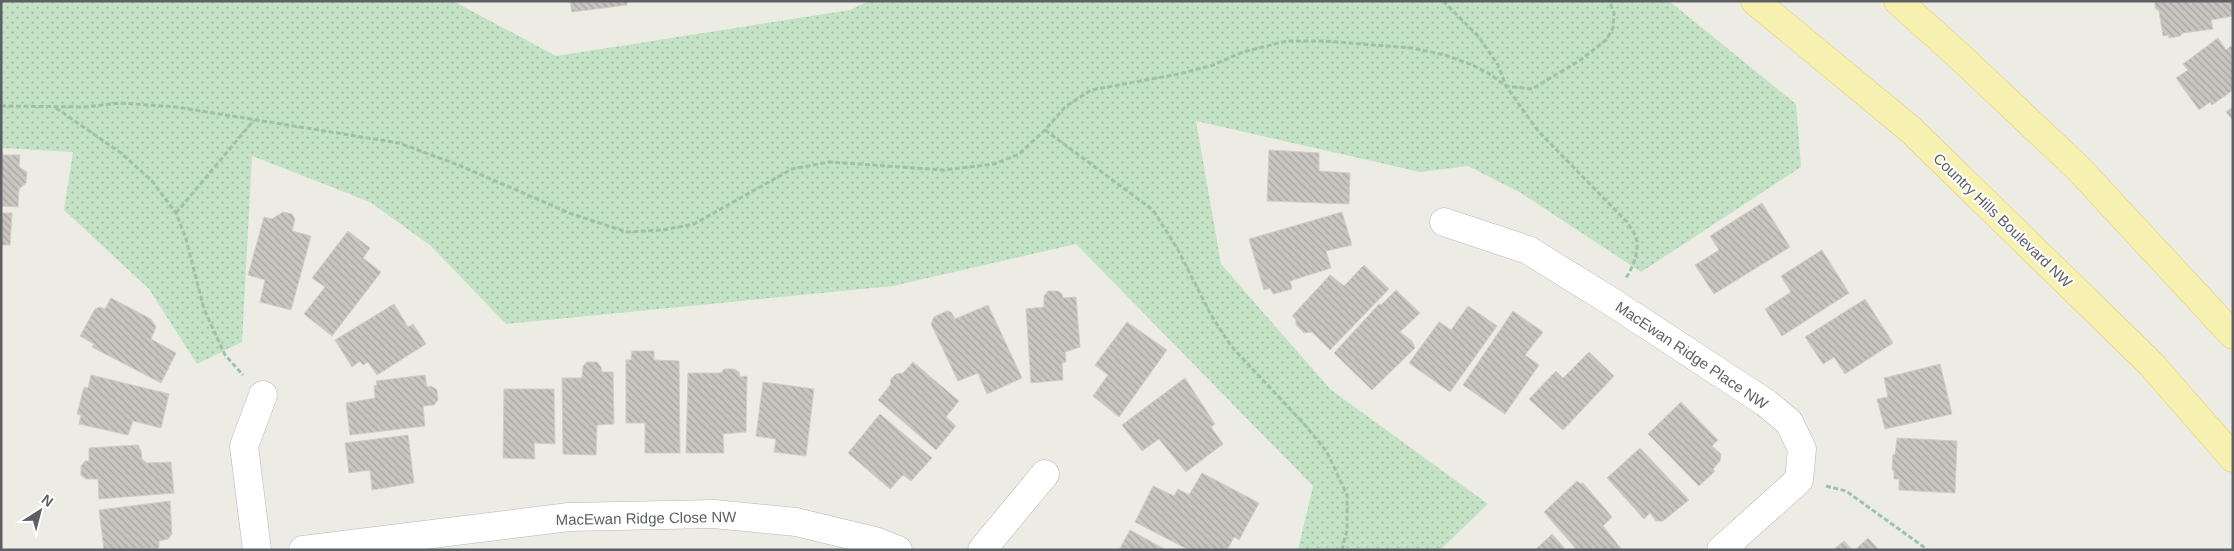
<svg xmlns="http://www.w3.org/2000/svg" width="2234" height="551" viewBox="0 0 2234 551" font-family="Helvetica,sans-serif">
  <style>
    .grass { fill: url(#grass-dots) }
    .building { fill: url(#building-back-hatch); stroke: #d1cec3 }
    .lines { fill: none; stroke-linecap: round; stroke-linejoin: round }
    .minor-casing { stroke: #b5b6ba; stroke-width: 29 }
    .primary-casing { stroke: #e2ca68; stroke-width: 29 }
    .path { stroke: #9dc2ab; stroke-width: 3; stroke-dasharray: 5 2.5; stroke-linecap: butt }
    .minor { stroke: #fff; stroke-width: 28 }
    .primary { stroke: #f6f1b0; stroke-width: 28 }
    .labels { text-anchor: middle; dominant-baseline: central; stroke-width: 4; stroke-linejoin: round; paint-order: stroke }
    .street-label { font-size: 15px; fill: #5c5f63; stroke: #fff }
  </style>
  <defs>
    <pattern id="grass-dots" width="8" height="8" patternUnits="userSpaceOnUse" patternTransform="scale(1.25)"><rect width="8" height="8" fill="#c3e2c6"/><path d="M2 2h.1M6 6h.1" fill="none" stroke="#a2baa4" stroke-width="1.8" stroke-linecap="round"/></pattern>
    <pattern id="building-back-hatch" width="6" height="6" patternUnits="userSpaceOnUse" patternTransform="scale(1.25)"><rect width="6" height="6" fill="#c9c6c1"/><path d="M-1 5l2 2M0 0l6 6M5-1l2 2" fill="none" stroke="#a6a4a0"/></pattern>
  </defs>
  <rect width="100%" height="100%" fill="#edece4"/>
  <!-- grass -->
  <path class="grass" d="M1,1H453L556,56L850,10L869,1H1669L1796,104L1801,167L1641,272L1521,193L1468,166L1420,172L1196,121L1221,264L1330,389L1488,504L1440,550H1298L1313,486L1076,244L893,286L506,324L431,246L370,202L252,156L242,342L197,364L149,289L64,210L73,152L1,148Z"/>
  <!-- building -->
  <path class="building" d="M570,1H630L627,2V5L572,12Z
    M2155,1H2233V16L2211,20L2213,29L2183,33L2180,36L2169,38L2168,35L2163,36L2159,11L2155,8Z
    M2218,38L2226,50L2231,46L2233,48V90L2212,105L2210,102L2199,110L2176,78L2188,70L2183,64Z
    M2233,107V120L2226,112Z
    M1269,150L1319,153V171L1350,173L1349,204L1267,201Z
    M1,152H3V155H20L19,167L27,172L26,183L19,189L18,207L1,206Z
    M1762,203L1790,247L1714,294L1695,265L1719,250L1710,236Z
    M283,212L292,214L295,219L292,231L311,236L291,310L260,302L265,280L248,275L264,217L272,219Z
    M1342,212L1352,245L1326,251L1331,268L1290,281L1292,289L1273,294L1270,288L1264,290L1249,239Z
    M1,213H12L10,245H1Z
    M348,231L370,248L363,258L381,272L332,336L304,314L325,287L312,278Z
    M1822,250L1849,293L1782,336L1765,309L1791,292L1781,276Z
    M1364,265L1389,289L1330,350L1312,332L1304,333L1296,325V320L1292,316L1330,275L1344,286Z
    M1396,290L1420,313L1400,332L1412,341L1415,348L1372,390L1334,353L1379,304L1381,305Z
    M1048,291H1058L1062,294L1063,298L1076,297L1080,347L1065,352L1066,362L1062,363L1063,380L1031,383L1026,309L1044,307V296Z
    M111,298L151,319L156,327L151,339L176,353L161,383L92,347L94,344L80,336L95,309L100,307L105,309Z
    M1865,299L1893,343L1845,374L1834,357L1823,364L1805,337Z
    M394,304L408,327L413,324L426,344L377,375L368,362L363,365L360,361L352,367L335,340Z
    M988,305L1022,378L987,394L978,373L958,381L931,324L934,317L947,311L951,312L955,319Z
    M1468,306L1497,326L1450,392L1409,363L1439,322L1451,330Z
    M1513,311L1543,332L1525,355L1539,365L1505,414L1463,385Z
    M1127,322L1167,350L1119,417L1093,396L1108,375L1095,365Z
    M632,351H654V360L679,361L680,453H645V423H626V360H631Z
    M1589,352L1614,376L1563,430L1529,399L1556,371L1563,378Z
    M587,362H597L601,367L602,372H613L614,424L597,425L596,455L563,454L562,378H582L583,366Z
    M913,362L959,401L946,417L956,426L936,450L878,400L891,384L890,380L896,374L903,373Z
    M1940,364L1952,414L1885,429L1877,399L1888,397L1884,378Z
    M724,369H734L739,372L740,377L747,376L746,432L723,434L724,453H686L688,373H721Z
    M91,375L169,394L161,428L133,421L128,435L79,424L81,415L77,414L84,387L88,388Z
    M425,375L427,387L431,386L437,390L438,400L434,405L423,406L425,426L350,435L346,403L375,398L374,386L377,385L376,381Z
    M1185,378L1215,424L1211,427L1223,444L1186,472L1159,439L1142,451L1122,425Z
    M763,382L814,389L806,456L774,452L776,439L756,436Z
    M504,389H554L555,444L534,443L535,459L503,458Z
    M1681,402L1718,440L1712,446L1721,454L1720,461L1713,469L1715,471L1699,486L1648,434Z
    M880,414L932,458L911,481L903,475L890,489L848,453Z
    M408,435L414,483L372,490L370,470L349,473L345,443Z
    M1897,438L1957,441L1955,493L1899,490V479H1894V470H1892L1893,454L1895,455Z
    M138,445L141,451L142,459L147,463L171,462L174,493L99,499L98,479H86L81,475V466L85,461H89V448Z
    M1640,448L1689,500L1663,521H1656L1650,513L1644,519L1607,478Z
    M1202,473L1259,503L1239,540L1234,537L1227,550H1189L1135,522L1153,486L1174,496L1178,489L1189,495Z
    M1577,481L1581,484L1583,483L1612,517L1603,526L1622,550H1577L1544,512Z
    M170,501L172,534L168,539L159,541V548L104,550L99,510Z
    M1130,530L1166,550H1119Z
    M1552,534L1566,550H1535Z
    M1868,538L1879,550H1855Z
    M1844,541L1852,550H1833Z"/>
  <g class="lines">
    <!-- minor casing -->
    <g class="minor-casing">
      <path id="minor" d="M1444,222L1528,250L1612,302L1766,403L1789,422L1802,449L1799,480L1721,550
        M257,550L244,446L263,395
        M303,550L569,517L714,514L796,522L875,541L898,550
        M982,550L1045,474"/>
    </g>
    <!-- primary casing -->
    <g class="primary-casing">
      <path id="primary" d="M1755,1L1911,130L2151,364L2233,458
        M1898,1L1956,53L2078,168L2233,335"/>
    </g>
    <!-- path -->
    <path class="path" d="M1443,1L1478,36L1498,65L1506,86L1538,131L1627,222C1630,227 1634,232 1636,237C1640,250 1633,267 1626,278
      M1,106L84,107L120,103L176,107L399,143L461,166L569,213L627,232L663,230L694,224L792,169L829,162L944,170L994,164L1019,154L1045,130L1065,107L1091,90L1179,74L1213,65L1243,52L1287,41H1324L1412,48L1445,55L1472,65L1488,73L1506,86L1532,89L1579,61L1606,40L1613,28L1614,13L1609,1
      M56,108L121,153L152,181L176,213L186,239L204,309L225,355L243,375
      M1045,130L1153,210L1177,248L1211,315L1231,346L1305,425L1327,452L1347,495V530L1342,550
      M176,213L254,120
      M1826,486L1846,491L1928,550"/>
    <!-- minor -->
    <use href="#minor" class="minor"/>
    <!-- primary -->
    <use href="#primary" class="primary"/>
  </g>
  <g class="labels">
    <!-- street labels -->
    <g class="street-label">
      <text transform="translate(2003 220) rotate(44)">Country Hills Boulevard NW</text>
      <text transform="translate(1692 355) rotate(34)">MacEwan Ridge Place NW</text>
      <text transform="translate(646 518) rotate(-1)">MacEwan Ridge Close NW</text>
    </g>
  </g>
  <!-- border -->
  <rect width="2234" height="551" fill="none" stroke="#5c5f63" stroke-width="5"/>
  <!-- north arrow -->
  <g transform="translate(40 511) rotate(36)" stroke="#ffffff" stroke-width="4" paint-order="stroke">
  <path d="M0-4L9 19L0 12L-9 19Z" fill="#5c5f63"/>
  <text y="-8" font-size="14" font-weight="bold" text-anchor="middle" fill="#5c5f63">N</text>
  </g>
</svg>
